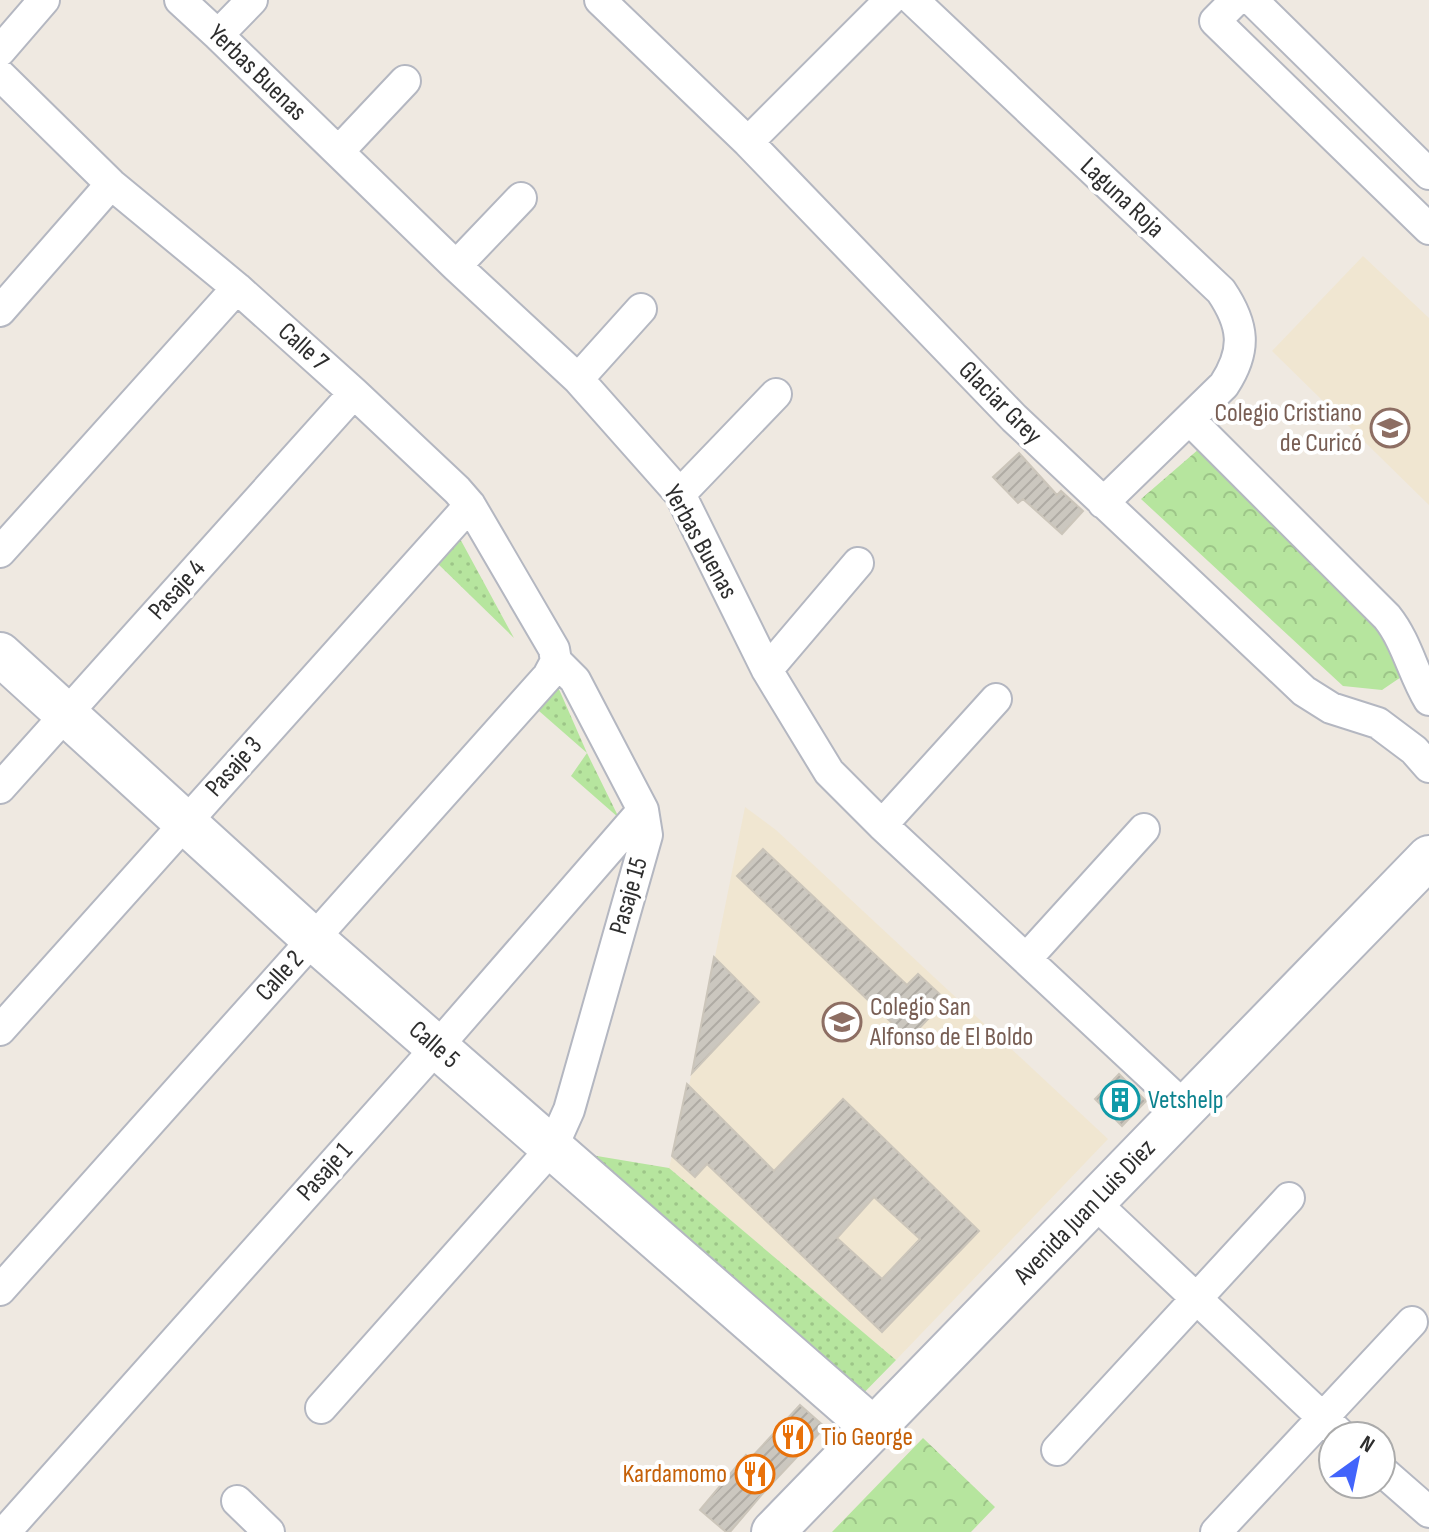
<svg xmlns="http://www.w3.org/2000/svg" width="1429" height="1532" viewBox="0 0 1429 1532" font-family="'Sofia Sans Condensed',sans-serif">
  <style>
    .education { fill: #f0e6d1 }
    .grass { fill: url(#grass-dots) }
    .park { fill: url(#park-crowns) }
    .building { fill: url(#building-hatch); stroke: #cbc5ba; stroke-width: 2; fill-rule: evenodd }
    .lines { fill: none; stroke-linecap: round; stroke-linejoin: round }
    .street-casing { stroke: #b4b7c1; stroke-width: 34 }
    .secondary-casing { stroke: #b4b7c1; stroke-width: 46 }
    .street { stroke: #fff; stroke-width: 30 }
    .secondary { stroke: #fff; stroke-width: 42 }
    .labels { text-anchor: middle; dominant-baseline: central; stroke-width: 8; stroke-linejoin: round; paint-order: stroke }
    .street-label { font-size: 26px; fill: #2e2e2e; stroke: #fff }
    .education-label { font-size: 26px; fill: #785e54; stroke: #fff; text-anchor: end }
    .culture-label { font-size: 26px; fill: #0d838f; stroke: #fff; text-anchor: start }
    .food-label { font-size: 26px; fill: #c56008; stroke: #fff; text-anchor: start }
  </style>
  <defs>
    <pattern id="grass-dots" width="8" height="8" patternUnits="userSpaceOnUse" patternTransform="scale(2)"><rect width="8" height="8" fill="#b6e59e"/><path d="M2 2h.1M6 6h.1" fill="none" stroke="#9dc588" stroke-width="1.8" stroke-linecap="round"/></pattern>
    <pattern id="park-crowns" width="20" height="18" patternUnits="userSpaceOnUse" patternTransform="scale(2)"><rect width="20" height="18" fill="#b6e59e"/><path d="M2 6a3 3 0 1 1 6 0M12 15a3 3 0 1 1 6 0" fill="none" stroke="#9dc588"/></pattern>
    <pattern id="building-hatch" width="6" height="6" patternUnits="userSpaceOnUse" patternTransform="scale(2)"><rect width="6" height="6" fill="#cbc7bf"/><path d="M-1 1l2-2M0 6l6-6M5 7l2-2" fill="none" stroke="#afaba4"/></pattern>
  </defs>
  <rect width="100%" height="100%" fill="#efe9e1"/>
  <!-- education -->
  <path class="education" d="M1363,256L1429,318V505L1272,351Z
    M745,807L776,830L1108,1139L896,1360L669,1168L689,1086Z"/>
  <!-- grass -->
  <path class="grass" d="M458,535L514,638L435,561Z
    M558,687L587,753L619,818L571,776L587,753L539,711Z
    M579,1153L669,1168L896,1360L849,1408Z"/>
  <!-- park -->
  <path class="park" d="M1207,442L1411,633L1404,675L1382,690L1343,686L1141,499Z
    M923,1438L995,1507L971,1532H832Z"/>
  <!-- building -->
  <path class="building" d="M1019,453L1057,495L1061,491L1083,511L1062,534L1023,499L1018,503L993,477Z
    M763,849L907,985L918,974L946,1000L909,1039L737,876Z
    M714,957L759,1002L692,1073Z
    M1119,1074L1146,1101L1122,1126L1095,1099Z
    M687,1084L774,1171L843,1099L979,1231L882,1332L707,1164L695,1177L672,1156ZM874,1197L920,1239L882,1279L837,1238Z
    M800,1405L825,1427L764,1492L730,1532H726L700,1510L746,1455L750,1459Z"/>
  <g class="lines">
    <!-- street casing -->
    <g class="street-casing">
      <path id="street" d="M180,0L218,35L456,266L578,379L680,494L767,670L829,772L882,825L1186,1108
        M600,0L748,142L1014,418L1304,691L1331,708L1378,723L1414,750L1429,767
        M913,0L1221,291C1244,325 1247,350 1224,385L1103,503
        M1236,0L1215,21L1429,229
        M1252,0L1429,174
        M218,35L252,0
        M0,51L44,0
        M0,75L111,184L237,288L354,393L457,490L470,505L554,649L556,661
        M748,142L890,0
        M339,151L405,81
        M456,266L521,198
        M0,311L111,184
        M578,379L641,309
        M1189,419L1387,617C1407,642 1413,674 1429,700
        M680,494L776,394
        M0,552L237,288
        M767,670L858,563
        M0,788L354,393
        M882,825L996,699
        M1026,959L1144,829
        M0,1030L470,505
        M1094,1202L1342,1436
        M0,1290L548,676L556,661
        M321,1408L552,1148L569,1110L647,835L643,810L575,680L556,661
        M1057,1450L1289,1198
        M1381,1470L1429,1512
        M237,1501L269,1532
        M5,1532L437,1047L643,810
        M1216,1532L1412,1322"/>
    </g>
    <!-- secondary casing -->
    <g class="secondary-casing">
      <path id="secondary" d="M0,654L313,939L874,1429
        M773,1532L1429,857"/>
    </g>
    <!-- street -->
    <use href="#street" class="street"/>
    <!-- secondary -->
    <use href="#secondary" class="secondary"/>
  </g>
  <!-- icons -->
  <defs>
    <g id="school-ring" transform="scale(2)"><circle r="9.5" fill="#fff" stroke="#8d6e63" stroke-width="1.5"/><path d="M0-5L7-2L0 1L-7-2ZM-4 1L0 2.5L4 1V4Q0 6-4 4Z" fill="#8d6e63"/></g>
    <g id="building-ring" transform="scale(2)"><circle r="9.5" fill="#fff" stroke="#0f9aa8" stroke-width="1.5"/><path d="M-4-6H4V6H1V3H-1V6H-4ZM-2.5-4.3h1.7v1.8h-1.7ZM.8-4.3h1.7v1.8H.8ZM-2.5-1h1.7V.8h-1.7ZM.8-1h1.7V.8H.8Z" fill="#0f9aa8"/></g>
    <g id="restaurant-ring" transform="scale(2)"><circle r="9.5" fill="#fff" stroke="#e8710a" stroke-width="1.5"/><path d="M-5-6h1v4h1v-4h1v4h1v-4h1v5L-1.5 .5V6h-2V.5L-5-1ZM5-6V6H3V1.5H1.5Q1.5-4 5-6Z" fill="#e8710a"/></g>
  </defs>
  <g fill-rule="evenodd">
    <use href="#school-ring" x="1390" y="428"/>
    <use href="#school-ring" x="842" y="1022"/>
    <use href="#building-ring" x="1120" y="1100"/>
    <use href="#restaurant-ring" x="793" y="1437"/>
    <use href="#restaurant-ring" x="755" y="1474"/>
  </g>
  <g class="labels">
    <!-- street labels -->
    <g class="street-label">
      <text transform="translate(257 73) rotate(44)">Yerbas Buenas</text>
      <text transform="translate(1122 198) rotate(43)">Laguna Roja</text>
      <text transform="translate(303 347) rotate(42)">Calle 7</text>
      <text transform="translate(1000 403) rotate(45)">Glaciar Grey</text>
      <text transform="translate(700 542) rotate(61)">Yerbas Buenas</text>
      <text transform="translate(177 590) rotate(-48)">Pasaje 4</text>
      <text transform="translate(234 767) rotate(-48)">Pasaje 3</text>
      <text transform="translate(629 896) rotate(-74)">Pasaje 15</text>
      <text transform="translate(280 976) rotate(-48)">Calle 2</text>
      <text transform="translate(434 1045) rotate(41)">Calle 5</text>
      <text transform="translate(325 1172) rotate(-48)">Pasaje 1</text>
      <text transform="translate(1085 1212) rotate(-46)">Avenida Juan Luis Diez</text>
    </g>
    <!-- education labels -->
    <g class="education-label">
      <text x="1362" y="413">Colegio Cristiano<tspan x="1362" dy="30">de Curicó</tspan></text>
      <text x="870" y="1007" text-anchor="start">Colegio San<tspan x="870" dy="30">Alfonso de El Boldo</tspan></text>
    </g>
    <!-- culture labels -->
    <g class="culture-label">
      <text x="1148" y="1100">Vetshelp</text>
    </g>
    <!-- food labels -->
    <g class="food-label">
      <text x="821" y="1437">Tio George</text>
      <text x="727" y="1474" text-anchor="end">Kardamomo</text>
    </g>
  </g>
  <!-- north arrow -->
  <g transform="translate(1357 1460) rotate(33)"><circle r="38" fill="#ffffff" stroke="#ababab" stroke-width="2"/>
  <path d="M0-6L14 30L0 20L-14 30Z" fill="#4264fb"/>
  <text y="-12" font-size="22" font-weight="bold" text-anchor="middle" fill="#2e2e2e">N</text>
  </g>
</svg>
